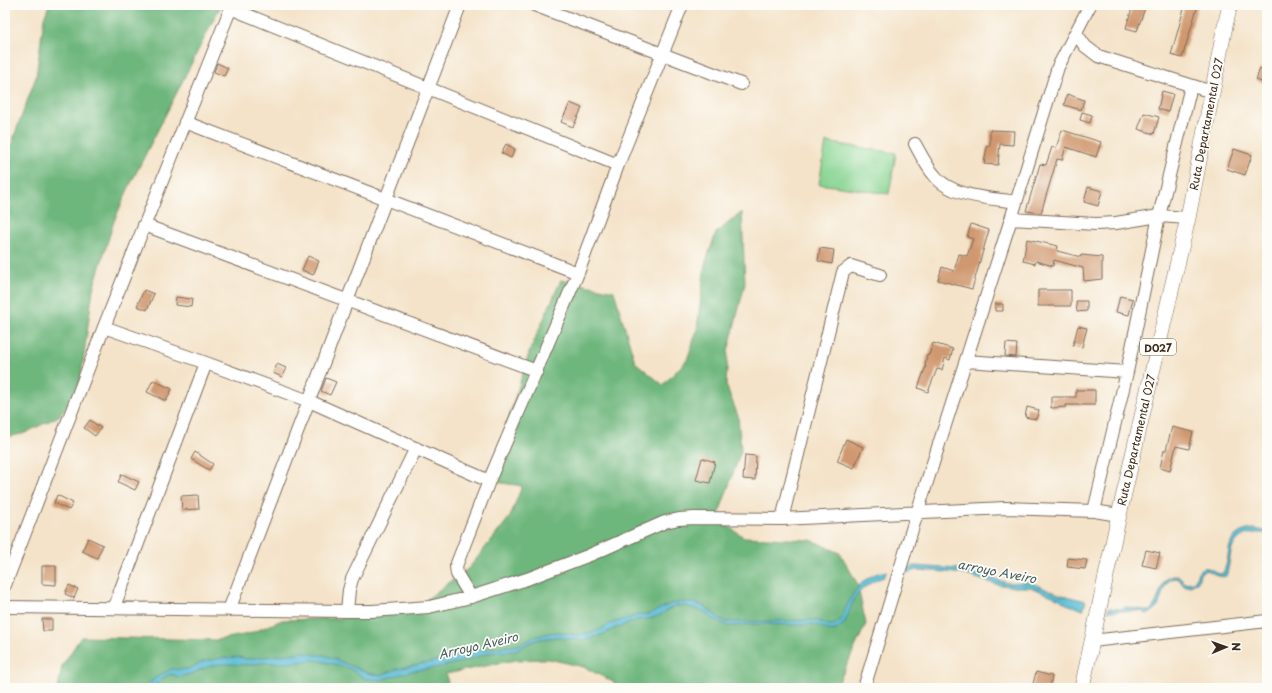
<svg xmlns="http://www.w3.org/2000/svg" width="1272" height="693" viewBox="0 0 1272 693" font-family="'Playpen Sans',sans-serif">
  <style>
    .green { fill: #87d492; stroke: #617f58 }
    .forest { fill: #6db67c; stroke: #54704d }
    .water { fill: #53bad1; stroke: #477278 }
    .building { fill: #d09870 }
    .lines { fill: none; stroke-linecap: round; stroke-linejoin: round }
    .minor-casing { stroke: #7c6b5a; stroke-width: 14 }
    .major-casing { stroke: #7c6b5a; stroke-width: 16 }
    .minor { stroke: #fff; stroke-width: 12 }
    .major { stroke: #fff; stroke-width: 15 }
    .labels { text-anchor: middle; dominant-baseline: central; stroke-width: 3.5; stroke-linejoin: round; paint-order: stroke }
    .shield { fill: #fdfcf7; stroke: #75695f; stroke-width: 1 }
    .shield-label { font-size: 10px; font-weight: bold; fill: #3b2a1e }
    .street-label { font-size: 11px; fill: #3b2a1e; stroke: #fdfcf7 }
    .water-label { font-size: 12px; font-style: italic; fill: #435c5d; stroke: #fdfcf7 }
  </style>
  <rect width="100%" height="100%" fill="#fdfcf7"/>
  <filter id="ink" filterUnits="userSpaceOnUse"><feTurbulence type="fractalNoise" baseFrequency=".025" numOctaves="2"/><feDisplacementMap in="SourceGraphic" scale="8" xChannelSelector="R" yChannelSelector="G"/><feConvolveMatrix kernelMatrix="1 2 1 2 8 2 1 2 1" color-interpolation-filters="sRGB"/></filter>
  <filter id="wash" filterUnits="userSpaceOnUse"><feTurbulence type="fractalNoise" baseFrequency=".012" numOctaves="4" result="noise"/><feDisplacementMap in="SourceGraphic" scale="16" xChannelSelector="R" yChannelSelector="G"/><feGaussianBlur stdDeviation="0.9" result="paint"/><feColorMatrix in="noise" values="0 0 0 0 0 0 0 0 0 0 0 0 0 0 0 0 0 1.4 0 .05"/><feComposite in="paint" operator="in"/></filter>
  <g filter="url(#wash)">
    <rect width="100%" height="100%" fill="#f4e3c9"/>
    <!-- green -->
    <path class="green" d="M826,142L896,153L889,194L819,184Z"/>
    <!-- forest -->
    <path class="forest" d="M49,5H221L129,187L114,221L93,289L79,390L59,416L25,433L5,438V161L36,77L44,18Z
      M742,212L745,284L728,351L726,385L738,416L741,451L717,519L744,537L811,540L840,553L857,583L866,624L836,688H620L613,682L584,667L549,659L515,660L446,674L449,688H58L62,666L81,637L216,640L249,634L282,620L376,617L406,605H423L427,599L469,568L510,517L522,486L489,481L530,350L561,280L614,291L635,362L663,385L687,360L697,330L705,264L716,233Z"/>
    <!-- water -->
    <path class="water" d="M1253,529L1267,531V534C1260,532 1251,533 1245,535C1227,543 1232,561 1226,576C1219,579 1213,572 1206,570L1200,573L1198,582L1190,586H1184L1179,579L1176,578L1171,579L1167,583L1164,588L1158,607L1151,613L1147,614L1141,611H1107L1108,608L1121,609L1127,607L1149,611C1163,602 1157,574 1178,576L1185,583L1194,582C1196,579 1196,575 1198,572C1204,563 1212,570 1219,574L1223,573C1233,554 1222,533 1253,529Z
      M914,566L958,569L1008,583L1029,582L1058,594L1086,601L1083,610L1064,603L1060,599L1030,587H1015L995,584L963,574L947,572L916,570L904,574V570Z
      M887,571L884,577C871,581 857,591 852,604C848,614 847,625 836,630C828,633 820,625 812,624C810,624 808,625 806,625L756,624L729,626L713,619L703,611L685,606H676L669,609L659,616L649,619L638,620L616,628L604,634L586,640L567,639L557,637L540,639L529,643L514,651L489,653L458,663L436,668L412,671L381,680L366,679L352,670L346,667L316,660L290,663H261L250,665L220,664L208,667L188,675L180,677L170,674L162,679L153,688H144L155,678L171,669H188L205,661L222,658L239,657L246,659L254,658L305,652L316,655H325L368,673L380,675L397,669L436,661L479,650L518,645L535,637L549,633L557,632L578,635L593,632L602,629L609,624L632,617L639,615L649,614L670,604L684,602L694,603L704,606L720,619L727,622L816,620C823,622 829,628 837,623C841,621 843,614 845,610C853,591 864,574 887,571Z"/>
    <g id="blocks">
      <!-- building -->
      <path class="building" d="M1133,5H1146L1137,31L1126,28Z
        M1185,5H1198L1182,58L1171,55Z
        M217,63L228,68L224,76L214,72Z
        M1260,68L1267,70V84L1256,80Z
        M1162,91L1173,94L1168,112L1158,109Z
        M1067,94L1084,100L1081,110L1064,105Z
        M570,103L582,108L573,127L561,122Z
        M1082,112L1092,115L1090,123L1080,120Z
        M1144,113L1159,117L1154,134L1138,129Z
        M990,130L1014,131L1013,145L1000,144L998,165L984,164L987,146H990Z
        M1062,130L1101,142L1096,157L1066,147L1062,160L1057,159L1041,213L1026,211L1040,164L1046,165L1052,147L1056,148Z
        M506,144L515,149L511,158L501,153Z
        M1234,149L1252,155L1245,175L1227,169Z
        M1088,187L1102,191L1098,206L1084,202Z
        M971,224L989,230L972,289L938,280L942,267L954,271L959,254L967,256L973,239L967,237Z
        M1027,239L1058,246L1057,251L1081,257V255L1102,257V279L1084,281L1083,268L1054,260L1053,266L1036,261L1035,264L1023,261Z
        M820,248L834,250L832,264L818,261Z
        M308,256L319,261L313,275L302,270Z
        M144,290L154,294L147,310L137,306Z
        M1038,290H1071V306H1038Z
        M1120,296L1133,299L1129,315L1116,312Z
        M176,297L192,299L191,307L175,305Z
        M1076,301H1087V311L1077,312Z
        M995,304H1003V311H995Z
        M1078,326L1087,328L1082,347L1073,345Z
        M933,343L953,349L950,360L945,358L942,370L937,369L928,392L918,388L926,366H925L927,355H929Z
        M1006,343L1017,344L1016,357L1005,356Z
        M277,364L286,368L282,377L273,373Z
        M326,378L336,382L330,395L321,391Z
        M153,380L172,389L166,401L147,392Z
        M1076,390H1095V405H1066V407L1051,408V397H1076Z
        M1027,407L1039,410L1036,419L1025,417Z
        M90,420L101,428L95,436L84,428Z
        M1172,427L1193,432L1189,449L1176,446L1170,471L1160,468L1164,450H1166Z
        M846,439L863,447L854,468L837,461Z
        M195,452L213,464L209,470L191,459Z
        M745,455L756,456L755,480L743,479Z
        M702,458L715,462L710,483L696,480Z
        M122,474L139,482L135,490L118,482Z
        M57,495L73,503L69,510L54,503Z
        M198,495L199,509L182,510L181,496Z
        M88,538L103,545L97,558L82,551Z
        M1146,550L1160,553L1156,568L1142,565Z
        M1068,558L1087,560L1085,569L1067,567Z
        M42,566H56V585L42,584Z
        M69,585L78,589L74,598L65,594Z
        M42,619H52V631H43Z
        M1036,672L1052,676L1050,688H1032Z"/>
    </g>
  </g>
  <g filter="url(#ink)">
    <use href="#blocks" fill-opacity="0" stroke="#7c6b5a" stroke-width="1"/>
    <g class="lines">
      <!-- minor casing -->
      <g class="minor-casing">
        <path id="minor" d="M534,5L741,84
          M230,8L618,165
          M1076,33L1085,46L1098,56L1212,92
          M185,122L578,273
          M915,144C921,155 927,167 935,176C951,197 991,198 1016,202
          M1011,219L1096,224L1116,223L1159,216L1188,218
          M144,225L537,371
          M104,327L206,363L309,401L489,481
          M966,361L1127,372
          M1094,511L1127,372L1159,216L1191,86
          M782,519L843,272L851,266L880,275
          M5,585L104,327L232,5
          M471,597L457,574L456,566L489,481L578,273L618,165L682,5
          M5,607L347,611H372L429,607L471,597L527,579L590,555L665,522L679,519L694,518L782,519L1005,508L1094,511L1119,515
          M114,607L206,363
          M229,610L460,5
          M347,611L349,590L352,579L416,448
          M1092,641L1267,621
          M864,688L917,513L1011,219L1058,67L1090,5"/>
      </g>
      <!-- major casing -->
      <g class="major-casing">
        <path id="major" d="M1082,688L1119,515L1188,218L1225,26L1230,5"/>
      </g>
      <!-- minor -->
      <use href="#minor" class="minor"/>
      <!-- major -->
      <use href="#major" class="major"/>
    </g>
  </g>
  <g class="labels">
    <!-- shield labels -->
    <rect class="shield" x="1140" y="339" width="36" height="16" rx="3"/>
    <g class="shield-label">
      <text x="1158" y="347">D027</text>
    </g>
    <!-- street labels -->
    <g class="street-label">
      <text transform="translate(1206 124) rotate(-79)">Ruta Departamental 027</text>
      <text transform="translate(1136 440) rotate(-77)">Ruta Departamental 027</text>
    </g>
    <!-- water labels -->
    <g class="water-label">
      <text transform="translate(997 571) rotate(11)">arroyo Aveiro</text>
      <text transform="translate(478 645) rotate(-13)">Arroyo Aveiro</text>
    </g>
  </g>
  <!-- margin -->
  <rect width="1272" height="693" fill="none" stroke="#fdfcf7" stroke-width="20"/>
  <!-- north arrow -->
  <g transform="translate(1226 647) rotate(88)" stroke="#fdfcf7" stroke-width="3" paint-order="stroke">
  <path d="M0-3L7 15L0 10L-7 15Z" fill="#3b2a1e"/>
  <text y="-6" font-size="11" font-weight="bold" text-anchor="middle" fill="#3b2a1e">N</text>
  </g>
</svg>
